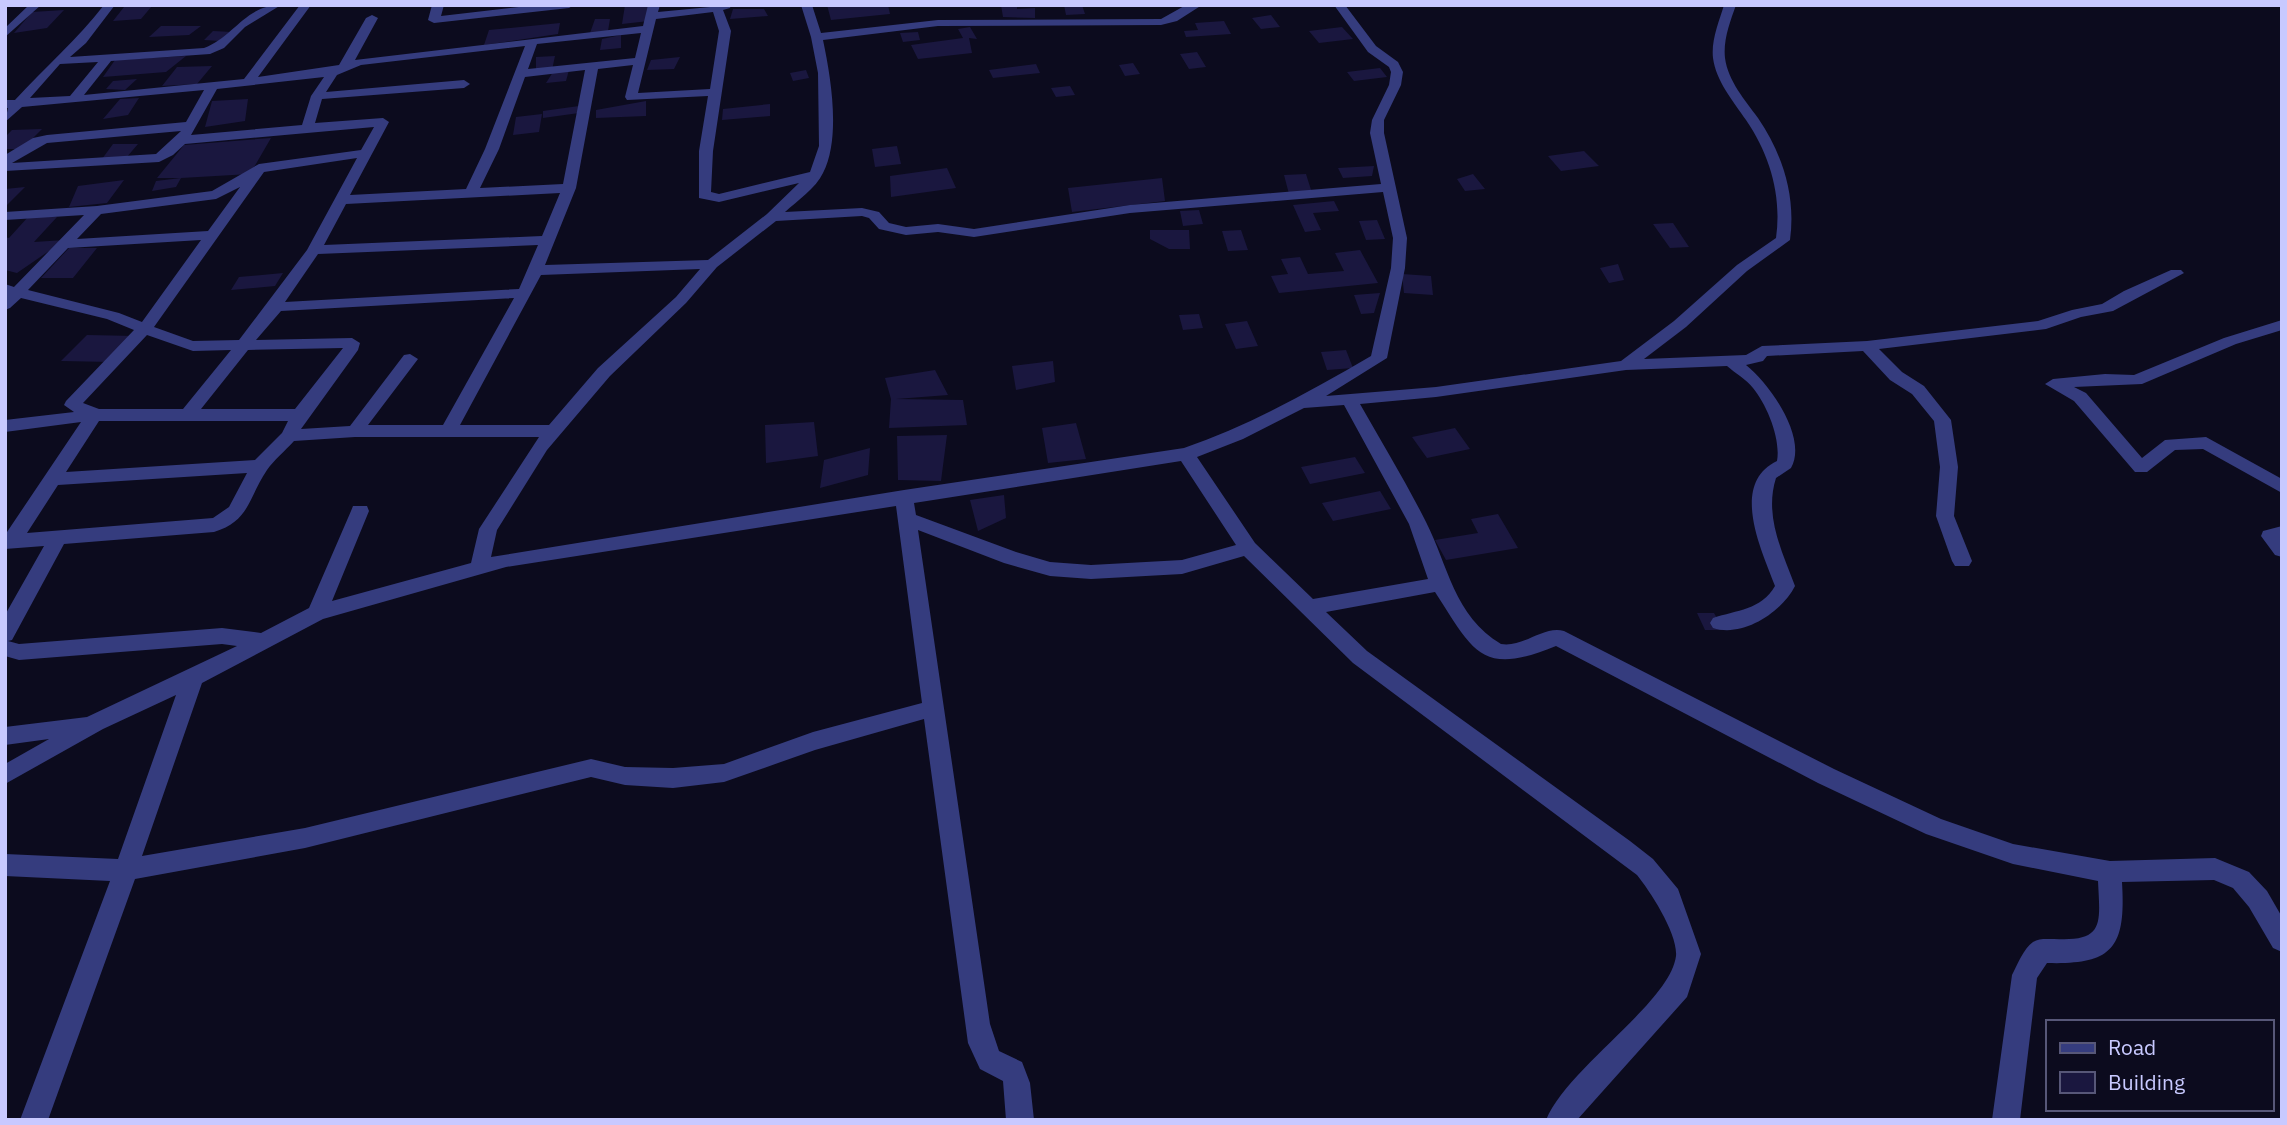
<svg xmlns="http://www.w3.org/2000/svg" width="2287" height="1125" viewBox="0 0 2287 1125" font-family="'IBM Plex Sans',sans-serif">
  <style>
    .building { fill: #1a173f }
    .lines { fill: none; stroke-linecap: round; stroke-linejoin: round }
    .minor { fill: #353c7e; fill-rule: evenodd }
  </style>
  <rect width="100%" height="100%" fill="#0c0b1e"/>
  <!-- building -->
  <path class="building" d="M625,5H648L649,21L622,24Z
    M827,5H888L890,14L831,20Z
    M1001,5H1017V9L1035,8V18L1003,17Z
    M1064,5H1082L1085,14L1066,15Z
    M152,6L141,19L113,21L124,7Z
    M733,9H764L768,16L730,19Z
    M64,10L47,28L14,33L32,12Z
    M1271,15L1280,27L1261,29L1252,18Z
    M595,19H610L608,31L590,33Z
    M1224,21L1231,34L1186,37L1184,31L1198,30L1195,23Z
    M560,23L558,34L484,45L489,30Z
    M161,26H201L189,35L149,37Z
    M970,27L977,39L969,38L972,53L918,59L911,45L963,38L958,29Z
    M1342,27L1353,39L1319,43L1309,31Z
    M213,31L232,32L220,41L204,40Z
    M918,32L920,40L903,42L900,33Z
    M621,35V48L600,50L602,39Z
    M1197,52L1206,67L1189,69L1180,54Z
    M186,56L166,72L103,77L115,60Z
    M555,56L552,70L536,71V57Z
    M680,57L674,69L647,70L651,60Z
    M1133,63L1140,74L1125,76L1119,65Z
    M1036,64L1040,73L993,78L989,70Z
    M212,66L197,84L162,86L177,67Z
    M1380,68L1387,77L1354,81L1347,72Z
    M569,70L566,81L546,83L553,72Z
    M806,70L809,78L793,81L790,73Z
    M137,79L125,90L106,89L113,81Z
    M1070,86L1075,95L1056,97L1051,88Z
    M139,98L128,115L103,119L120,99Z
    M248,99L245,121L205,127L212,101Z
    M646,101V116L596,118V110Z
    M770,104V116L722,120L723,109Z
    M579,106V113L543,118V111Z
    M542,114L539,132L513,135L516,117Z
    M42,129L22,149H5V137L12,130Z
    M271,138L250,174L181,178L176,187L152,191L156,181L181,178H157L184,145Z
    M113,144H138L126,158L102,159Z
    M897,146L901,164L875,167L872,149Z
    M1584,151L1599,166L1561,171L1548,156Z
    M1374,166L1372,176L1343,178L1338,168Z
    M947,168L956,188L891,197L890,176Z
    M1306,174L1312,193L1289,194L1284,175Z
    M1473,174L1485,189L1465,191L1457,179Z
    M1162,178L1165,201L1072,212L1068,188Z
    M124,180L107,203L69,207L78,186Z
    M25,187L5,207V189Z
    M1334,201L1339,211L1313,213L1321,230L1305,232L1293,205Z
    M1199,210L1203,224L1183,226L1180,211Z
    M28,217H57L34,242L65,240L17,273L5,270V237L9,238Z
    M1377,220L1385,239L1366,240L1359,221Z
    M1673,223L1689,247L1670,248L1653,224Z
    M1150,230H1189L1190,249H1169L1150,239Z
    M1241,230L1248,250L1228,251L1222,231Z
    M69,248H97L73,278H41Z
    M1360,250L1378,283L1279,293L1271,276L1288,274L1281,259L1300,257L1308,274L1344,271L1335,253Z
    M1618,264L1624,280L1609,283L1600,268Z
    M283,273L275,286L231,290L239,277Z
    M1402,274L1431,276L1433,295L1404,293Z
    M1380,293L1374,313L1361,314L1354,295Z
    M1199,314L1203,328L1183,330L1179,315Z
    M1247,321L1258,346L1236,349L1225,324Z
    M87,335L136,336L112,362L61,361Z
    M1346,350L1353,368L1327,370L1321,352Z
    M1053,361L1055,382L1016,390L1012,366Z
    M935,370L948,395L896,399L963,400L967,425L889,428L891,399L885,378Z
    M814,422L818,456L766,463L765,425Z
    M1076,423L1086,459L1048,463L1042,428Z
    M1455,428L1470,449L1427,458L1412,437Z
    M947,435L941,481L898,480L897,436Z
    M870,448L868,475L820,488L824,460Z
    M1355,457L1365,473L1310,484L1301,467Z
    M1380,491L1391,509L1333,521L1322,503Z
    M1004,495L1006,518L978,531L970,500Z
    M1498,514L1518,548L1446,560L1435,540L1478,533L1471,519Z
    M1697,613H1714L1724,630H1705Z"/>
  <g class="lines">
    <!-- minor -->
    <path class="minor" d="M29,5H41L5,37V28Z
      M104,5H115L86,43L70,57L204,48C234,37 245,5 281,5L245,27L224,48L210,54L111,61L84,95L244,79L300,5H311L258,77L339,65L366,18L372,15L378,18L355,60L643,26L648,5H660L658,12L731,5L730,8L723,10L731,31L713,151L711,192L719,194L810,172L819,146L818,73L811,37L801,5H812L821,33L938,20L1161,19L1186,5H1202L1177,21L1161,25L938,26L823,40C831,78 841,138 823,173C816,188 797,201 785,212L862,208L879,212L889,223L906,227L938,224L974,229L1130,205L1381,184L1370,133L1372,120L1389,85L1391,72L1389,67L1368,52L1334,5H1345L1376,46L1398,62L1403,72L1401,85L1384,120V133L1407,238L1405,268L1387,358L1326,396L1436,387L1621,361L1674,321L1737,265L1776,238C1782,196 1770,155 1746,120C1733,101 1716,81 1713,58C1711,40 1719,22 1724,5H1736C1730,22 1723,40 1725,58C1728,81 1745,100 1758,118C1783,155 1796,196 1790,240L1747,271L1686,327L1644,359L1746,355L1762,346L1867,341L2038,321L2072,310L2102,304L2124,291L2171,270H2181L2184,273L2113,311L2081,317L2046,329L1879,349L1902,372L1924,386L1951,420L1958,467L1954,516L1972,561L1969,566H1955L1952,561L1936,516L1940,467L1934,421L1912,394L1890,380L1863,351L1767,356L1763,361L1746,365C1770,384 1808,438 1791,468L1776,478C1764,516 1782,551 1795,586C1782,612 1743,638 1713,628L1710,623L1713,618C1737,610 1761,610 1775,586C1762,551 1729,484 1777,461C1781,439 1767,405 1753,388C1746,379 1735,373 1727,366L1626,370L1436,397L1360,404C1382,443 1406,482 1426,522C1448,565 1454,616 1501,644C1523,648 1544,625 1564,631L1834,769L1941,819L2013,844L2110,861L2215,858L2249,872L2267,891L2282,917V952L2273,948L2249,907L2233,888L2214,880L2122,882C2126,948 2113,965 2047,963L2037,978L2020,1120H1992L2012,975C2017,965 2024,948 2033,942C2039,938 2047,939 2054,939C2105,942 2100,924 2098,881L2013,864L1926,834L1818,783L1556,646C1481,677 1474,652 1435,592L1326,612L1367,651L1630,841L1653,859L1678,889L1701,954L1687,997L1577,1120H1546C1568,1067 1670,1003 1676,956C1678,934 1650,891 1637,875L1353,663L1244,556L1182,574L1091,579L1050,576L1004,563L918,530L990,1024L999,1051L1022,1062L1030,1083L1034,1120H1006L1003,1081L980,1069L968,1043L924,719L815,750L724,782L673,788L625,785L591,777L305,848L135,879L48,1120H20L110,881L5,876V854L118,859L176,695L103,729L5,784V764L49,739L5,745V727L87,717L237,646L222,644L19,660L5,656V615L44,546L5,549V535L81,422L5,432V420L74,412L64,405L66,401L134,330L107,319L21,298L10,308L5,310V284L14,287L84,215L5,220V212L97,206L212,191L259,164L361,150L374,127L185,144L173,155L159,162L5,171V155L33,138L47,135L186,122L204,90L22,107L5,122L8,108H5V100H15C45,67 77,40 104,5ZM713,12L719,31L710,89L638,93L656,19ZM641,33L635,58L528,69L537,44ZM525,46L485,149L466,189L350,195L389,122L383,118L315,123L322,99L464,88L470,84L464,80L326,92L337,75L361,65ZM98,62L70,96L30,98L60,64ZM633,65L625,97L627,100L708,96L699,151V198L719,202L799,183L767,214L708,260L545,265L576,188L598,69ZM585,70L563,184L480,188L499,149L525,77ZM324,77L311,96L302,125L191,135L217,89ZM181,131L156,154L12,163L47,143ZM357,158L307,250L239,340L193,341L154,327L264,172ZM240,187L208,231L77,239L101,214L216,199ZM1383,192L1393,238L1391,268L1371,356C1311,391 1250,425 1184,448L904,490L491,557L497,530L547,450L610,376L686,303L717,267L776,221L862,216L869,218L879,229L906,235L938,232L974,237L1130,213ZM560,193L542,236L324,245L346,204ZM201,240L142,322L119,313L28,290L68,248ZM538,245L519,289L285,302L318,254ZM700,269L676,297L598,368L549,425H460L541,275ZM514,298L443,425H368L418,359L410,354L404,355L350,426L301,429L358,350L360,343L352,338L256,340L281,311ZM147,335L193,351L231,350L183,409H99L83,403ZM343,348L295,409H201L248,350ZM1344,405L1409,524L1428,579L1313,599L1255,543L1197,457L1243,439L1304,408ZM99,421H288L282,433L255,460L66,472ZM355,437H539L479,529L471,563L332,601L369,511L367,506H353L351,511L309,608L261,633L222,628L19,644L8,641L12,640L64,544L214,532C250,521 248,498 267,470C274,460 285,451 294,441ZM1181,461L1236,545L1182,560L1091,565L1050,562L1016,552L916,515L914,503ZM247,473L229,507L213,518L27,533L58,485ZM896,506L922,703L813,732L724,764L673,768L625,767L591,759L305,828L142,856L202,683L323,619L506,567Z
      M432,5H444L441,16L536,5H574L569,8L434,23L428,20Z
      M2282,320V330L2236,344L2142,384L2074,387L2086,393L2142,458L2165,440L2206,437L2282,479V493L2203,449L2175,450L2147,472H2135L2074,401L2045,384L2053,379L2105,374L2134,375L2224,338Z
      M2282,526V557L2275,555L2261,536L2263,531Z"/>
  </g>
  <!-- border -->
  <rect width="2287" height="1125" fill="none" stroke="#c8c9ff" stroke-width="14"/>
  <!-- legend -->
  <rect x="2046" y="1020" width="228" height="91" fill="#0c0b1e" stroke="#575778" stroke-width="2"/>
  <rect x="2060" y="1043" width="35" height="10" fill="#353c7e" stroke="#575778" stroke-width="2"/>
  <text x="2108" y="1055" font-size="21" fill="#c8c9ff">Road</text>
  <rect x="2060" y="1072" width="35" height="21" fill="#1a173f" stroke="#575778" stroke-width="2"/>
  <text x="2108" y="1090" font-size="21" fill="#c8c9ff">Building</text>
</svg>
